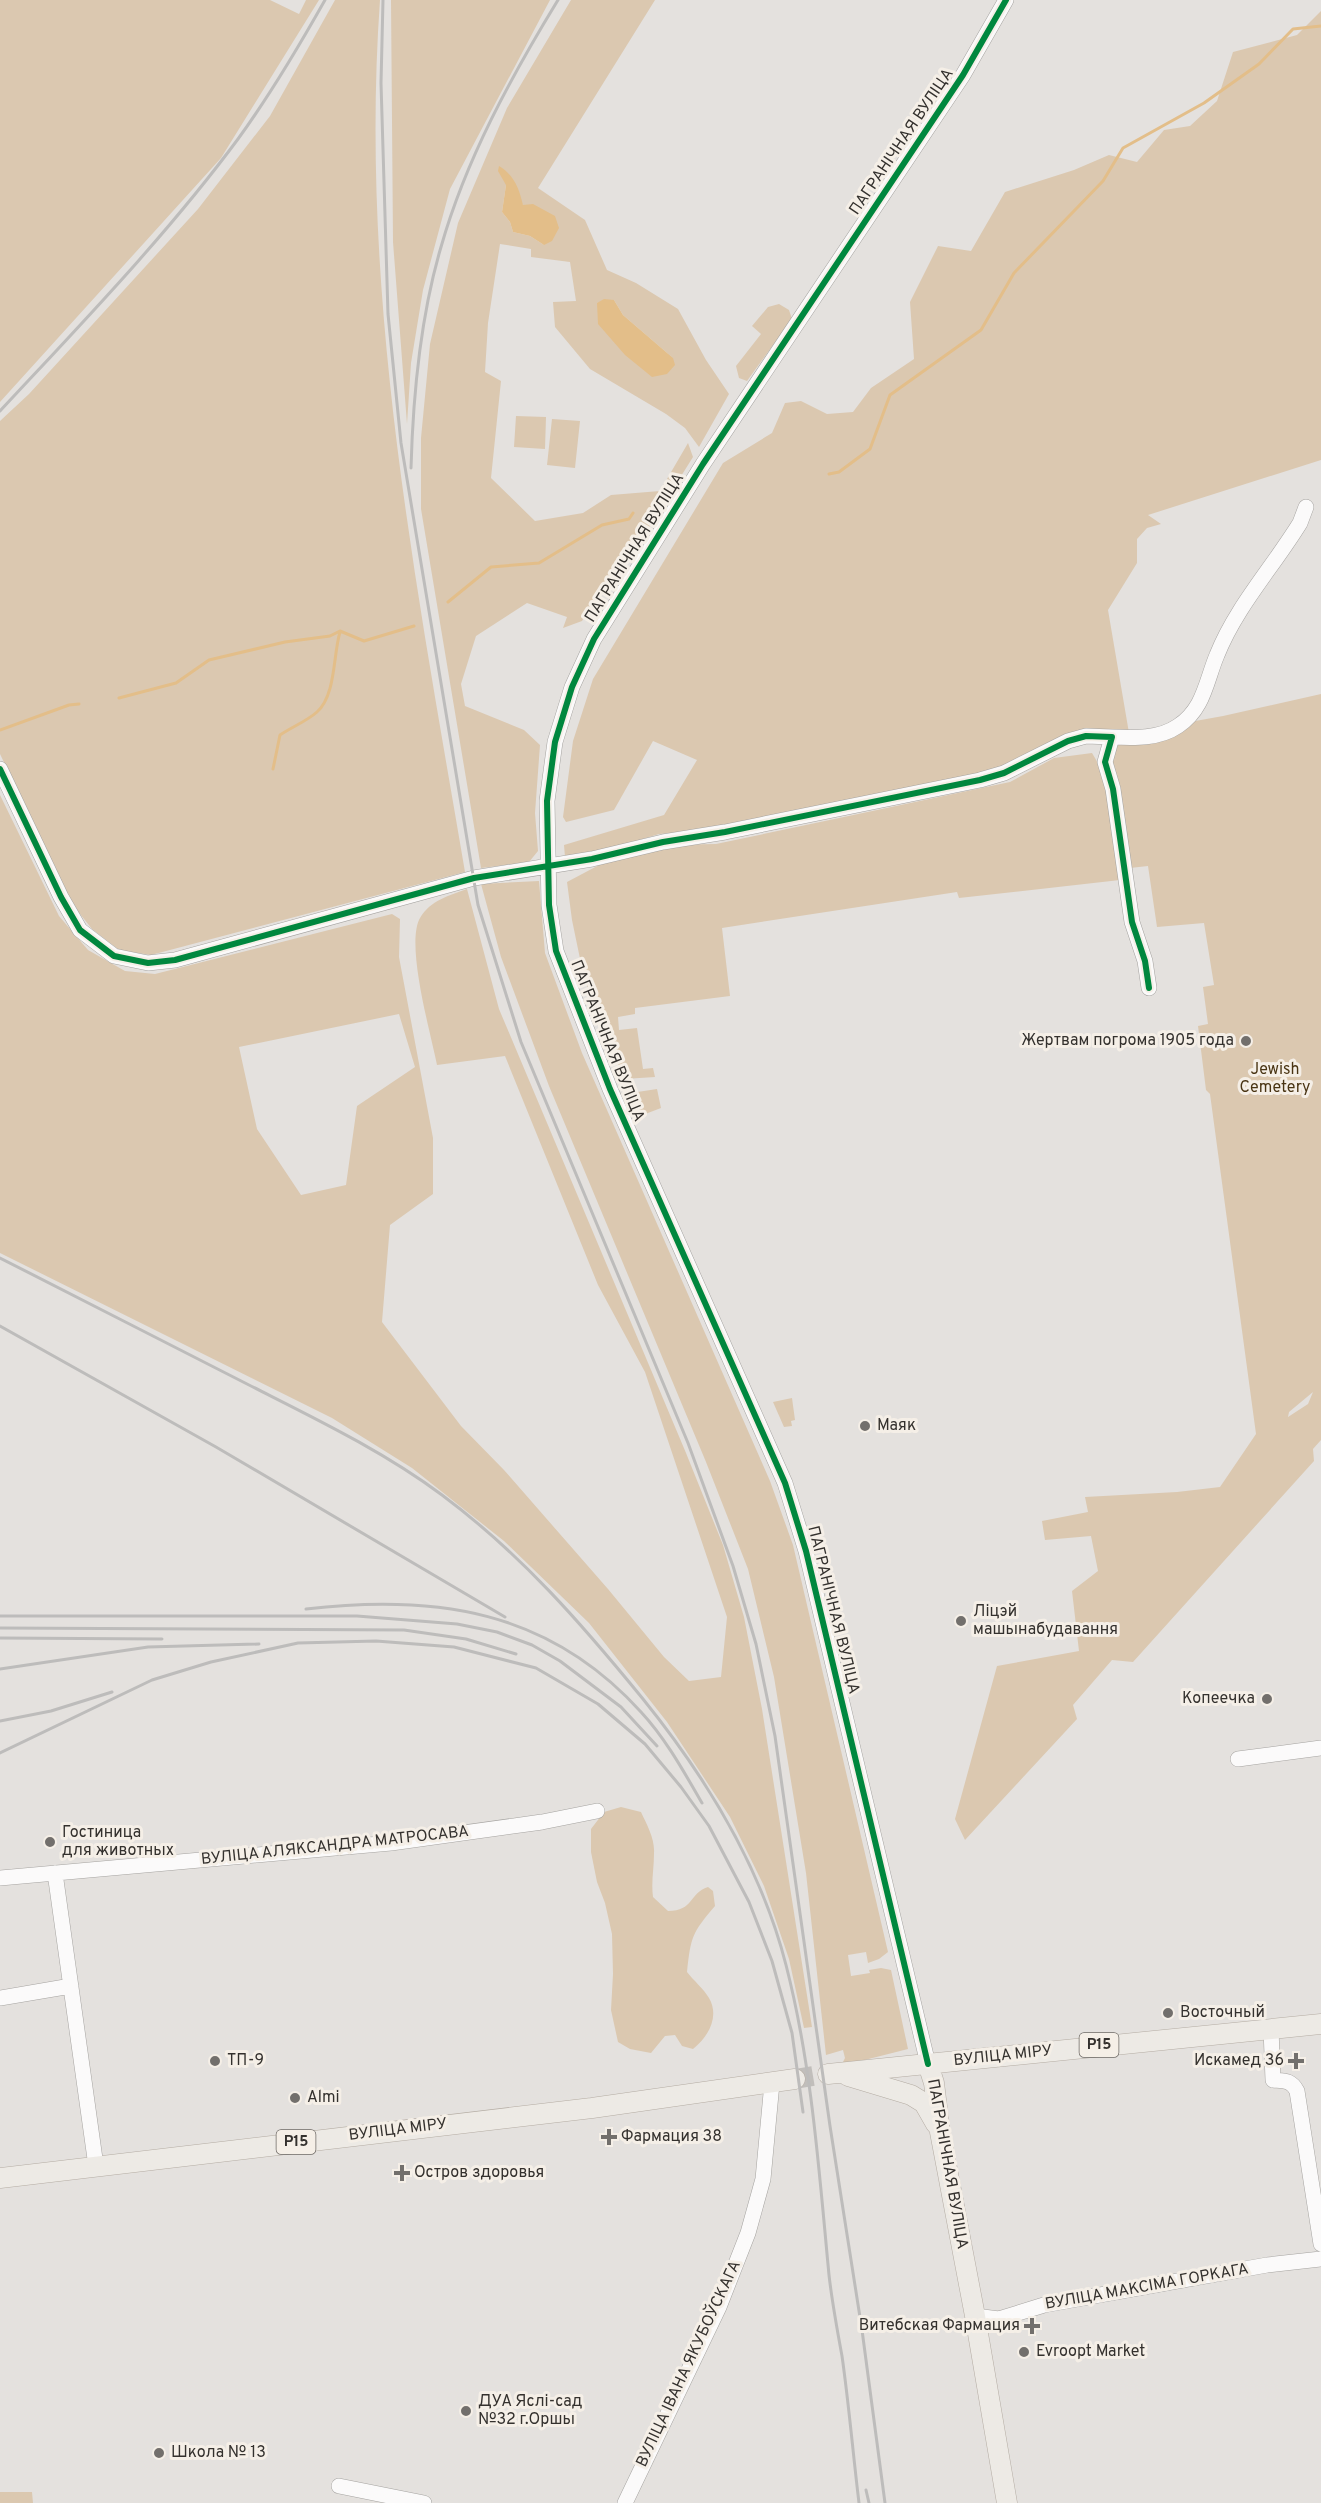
<svg xmlns="http://www.w3.org/2000/svg" width="1321" height="2503" viewBox="0 0 1321 2503" font-family="Overpass,sans-serif">
  <style>
    .green { fill: #dbc8b0; fill-rule: evenodd }
    .water { fill: #e3be89 }
    .lines { fill: none; stroke-linecap: round; stroke-linejoin: round }
    .stream { stroke: #e3be89; stroke-width: 3 }
    .major-tunnel { stroke: #c1bebb; stroke-width: 20; stroke-dasharray: 20 10; stroke-linecap: butt }
    .minor-casing { stroke: #a5a3a0; stroke-width: 16 }
    .major-casing { stroke: #b4aca3; stroke-width: 21 }
    .minor { stroke: #fbfafa; stroke-width: 15 }
    .major { stroke: #edeae5; stroke-width: 20 }
    .rail { stroke: #bdbcbb; stroke-width: 3 }
    .cycleway-casing { stroke: #f5efe7; stroke-width: 10 }
    .cycleway { stroke: #00873e; stroke-width: 6 }
    .poi-dot { fill: #726f6c; stroke: #f5efe7; stroke-width: 2 }
    .labels { text-anchor: middle; dominant-baseline: central; stroke-width: 6; stroke-linejoin: round; paint-order: stroke }
    .shield { fill: #f5efe7; stroke: #6e6a66; stroke-width: 1.5 }
    .shield-label { font-size: 15px; font-weight: bold; fill: #34312e }
    .street-label { font-size: 16px; fill: #34312e; stroke: #f5efe7 }
    .poi-label { font-size: 16px; fill: #34312e; stroke: #f5efe7; text-anchor: start }
    .park-label { font-size: 16px; fill: #493413; stroke: #f5efe7 }
  </style>
  <rect width="100%" height="100%" fill="#e4e1de"/>
  <!-- green -->
  <path class="green" d="M0,0H270L299,14L306,0H319L221,158L0,402Z
    M335,0H380C359,294 416,584 465,872L151,955L119,950L92,929L72,904L0,754V421L29,394L198,209L270,116Z
    M391,0H550L450,189L423,290L411,363L407,424L393,242Z
    M571,0H655L538,188L585,220L607,270L636,283L678,309L706,360L729,394L699,447L685,428L666,414L590,369L555,327L553,302L576,301L570,262L531,257V249L500,244L488,323L485,372L501,381L491,478L535,521L583,513L611,495L660,491L688,443L693,457L625,566L607,578L582,621L563,628L567,617L527,603L476,636L461,684L465,706L524,730L540,745L535,813L538,851L529,862L481,868L421,509V438L430,344L458,223L507,108ZM506,185L523,205L544,245L530,236L513,232L510,222L502,212ZM614,300L623,315L673,358L597,303Z
    M1321,11V460L1148,515L1161,524L1147,528L1137,539V563L1108,610L1129,733L1223,716L1321,694V1440L1313,1449L1314,1461L1133,1662L1112,1660L1073,1705L1077,1719L965,1840L955,1819L997,1666L1079,1651L1072,1591L1098,1571L1091,1536L1045,1540L1042,1521L1088,1512L1085,1497L1177,1492L1220,1487L1256,1434L1210,1094L1206,1090L1198,1026L1208,1024L1203,987L1214,985L1204,923L1157,927L1148,866L1130,868L1118,789L1101,737L1058,746L1006,771L719,830L659,834L590,855L565,857L564,845L664,815L697,760L653,741L614,810L566,822L563,817L573,741L593,679L723,463L772,433L785,403L801,401L827,414L853,412L871,388L914,359L910,302L938,246L971,251L1005,192L1074,170L1109,155L1137,162L1164,130L1190,126L1217,101L1233,52L1297,35ZM1313,1392L1308,1404L1288,1417L1289,1412Z
    M779,304L789,310L792,319L747,381L739,378L736,366L761,334L752,326L768,307Z
    M516,416L546,417L545,449L514,447Z
    M552,419L580,421L575,468L547,465Z
    M1092,753C1116,790 1115,837 1120,880L959,898L957,892L722,928L730,996L635,1008V1014L618,1017L619,1030L637,1028L643,1069L653,1068L655,1077L624,1079L584,978L572,920L567,882L601,864L665,845L716,844L1010,782L1054,758Z
    M0,795L59,916L88,950L125,971L155,974L392,914L400,919L399,957L433,1138V1194L390,1225L382,1322L461,1426L504,1470L608,1589L664,1657L689,1681L721,1677L727,1617L645,1372L598,1285L505,1056L437,1065C431,1034 405,944 420,918C431,900 448,896 467,889L499,1009L686,1453L723,1545L744,1617L762,1709L812,2027L804,2028L789,1959L764,1886L730,1817L667,1722L589,1623L504,1541L412,1468L332,1418L0,1253ZM399,1014L415,1067L357,1106L346,1185L301,1195L257,1129L239,1047Z
    M539,881L545,953L582,1053L770,1481L793,1545L888,1952L879,1959L868,1963L866,1952L848,1955L851,1976L870,1973L869,1970L881,1968L891,1970L908,2049L841,2066L845,2058L843,2050L826,2055L806,1873L774,1677L748,1569L706,1462L549,1086L501,957L481,884Z
    M657,1089L661,1108L640,1116L631,1093Z
    M792,1398L795,1420L791,1421L792,1426L784,1427L773,1402Z
    M621,1807L641,1812C647,1825 655,1839 654,1853C654,1869 651,1882 653,1897L668,1911C694,1911 689,1893 708,1887L713,1891L715,1906C692,1933 691,1936 687,1972C693,1980 704,1989 709,1998C720,2017 708,2037 693,2049L682,2046L675,2035L665,2036L651,2053L630,2049L618,2042L611,2010L613,1974L612,1934L605,1903L597,1882L591,1852V1829L604,1812Z
    M0,2492H32L33,2503H0Z"/>
  <!-- water -->
  <path class="water" d="M499,166C514,175 519,188 523,205L533,204L555,216L559,228L552,241L544,245L530,236L513,232L510,222L502,212L506,185L498,171Z
    M604,299L614,300L623,315L673,358L675,365L667,374L652,377L625,355L598,324L597,303Z"/>
  <g class="lines">
    <!-- stream -->
    <path class="stream" d="M829,474L839,472L870,449L890,395L981,330L1014,273L1103,181L1123,148L1204,103L1259,64L1293,29L1321,26
      M448,602L491,567L539,563L602,525L629,519L633,513
      M119,698L176,683L209,660L285,642L330,636L340,631L364,641L414,626
      M0,730L69,705L79,704
      M273,769L280,735C292,727 307,721 317,712C336,695 333,655 340,632"/>
    <!-- major-tunnel -->
    <path class="major-tunnel" d="M795,2079L813,2076"/>
    <!-- minor casing -->
    <g class="minor-casing">
      <path id="minor" d="M1112,737C1135,738 1159,739 1178,726C1204,709 1206,681 1217,655C1236,607 1273,567 1300,523L1306,507
        M0,769L61,897L80,930L114,956L148,963L175,960L474,878L592,859L663,842L725,832L980,780L1004,773L1068,741L1086,736L1112,737L1105,762L1113,789L1132,922L1145,961L1149,988
        M1238,1759L1321,1748
        M55,1873L96,2166
        M0,1878L391,1843L542,1822L597,1811
        M0,1998L71,1986
        M1271,2029L1273,2080C1285,2081 1291,2080 1297,2091L1321,2244
        M928,2064L806,1551L785,1483L610,1089L556,951L549,905L547,801L555,742L572,687L594,639L703,464L963,75L1006,0
        M975,2316L999,2319L1044,2305L1267,2265L1321,2259
        M339,2486L424,2503
        M625,2503L719,2307L748,2233L763,2179L772,2083"/>
    </g>
    <!-- major casing -->
    <g class="major-casing">
      <path id="major" d="M928,2064L934,2083L940,2132L975,2316L1007,2503
        M828,2074L1321,2024
        M848,2076L911,2095L924,2103L936,2124
        M0,2178L592,2108L795,2079"/>
    </g>
    <!-- minor -->
    <use href="#minor" class="minor"/>
    <!-- major -->
    <use href="#major" class="major"/>
    <!-- rail -->
    <path class="rail" d="M383,0L381,83L388,314L401,443L478,905L521,1042L688,1443L733,1566L756,1644L775,1736L830,2126L862,2330L885,2503
      M0,411C81,324 167,235 238,139C270,95 298,48 325,0
      M411,468C413,395 420,318 441,247C466,159 511,77 558,0
      M0,1258C83,1300 166,1343 249,1385C314,1418 383,1451 442,1495C521,1554 581,1623 643,1699C706,1777 761,1867 786,1965C812,2066 819,2171 829,2275C832,2302 837,2329 842,2356C849,2405 853,2454 859,2503
      M0,1326L216,1447L505,1617
      M306,1609C436,1594 549,1610 641,1712C666,1739 684,1772 702,1803
      M0,1616H357L457,1624L497,1632L532,1645L560,1661L621,1707L657,1746
      M0,1628L404,1630L466,1639L516,1654
      M0,1638L162,1639
      M0,1669L148,1647L259,1644
      M0,1721L51,1711L112,1692
      M0,1753L152,1680L211,1662L298,1643L376,1641L454,1647L536,1668L598,1704L645,1744L681,1787L709,1826L749,1902L772,1961L792,2033L803,2112
      M866,2490L869,2503"/>
    <!-- cycleway casing -->
    <g class="cycleway-casing">
      <path id="cycleway" d="M0,769L61,897L80,930L114,956L148,963L175,960L474,878L592,859L663,842L725,832L980,780L1004,773L1068,741L1086,736L1112,737L1105,762L1113,789L1132,922L1145,961L1149,988
        M928,2064L806,1551L785,1483L610,1089L556,951L549,905L547,801L555,742L572,687L594,639L703,464L963,75L1006,0"/>
    </g>
    <!-- cycleway -->
    <use href="#cycleway" class="cycleway"/>
  </g>
  <!-- markers -->
  <g class="poi-dot">
    <circle cx="1246" cy="1041" r="6"/>
    <circle cx="865" cy="1426" r="6"/>
    <circle cx="961" cy="1621" r="6"/>
    <circle cx="1267" cy="1699" r="6"/>
    <circle cx="50" cy="1842" r="6"/>
    <circle cx="1168" cy="2013" r="6"/>
    <circle cx="215" cy="2061" r="6"/>
    <path d="M1293 2052h6v6h6v6h-6v6h-6v-6h-6v-6h6z"/>
    <circle cx="295" cy="2098" r="6"/>
    <path d="M606 2128h6v6h6v6h-6v6h-6v-6h-6v-6h6z"/>
    <path d="M399 2164h6v6h6v6h-6v6h-6v-6h-6v-6h6z"/>
    <path d="M1029 2317h6v6h6v6h-6v6h-6v-6h-6v-6h6z"/>
    <circle cx="1024" cy="2352" r="6"/>
    <circle cx="466" cy="2411" r="6"/>
    <circle cx="159" cy="2453" r="6"/>
  </g>
  <g class="labels">
    <!-- shield labels -->
    <g class="shield">
      <rect x="1079.5" y="2033" width="39" height="24" rx="4.5"/>
      <rect x="276.5" y="2130" width="39" height="24" rx="4.5"/>
    </g>
    <g class="shield-label">
      <text x="1099" y="2045">Р15</text>
      <text x="296" y="2142">Р15</text>
    </g>
    <!-- street labels -->
    <g class="street-label">
      <text transform="translate(902 142) rotate(-56)">ПАГРАНІЧНАЯ ВУЛІЦА</text>
      <text transform="translate(635 548) rotate(-58)">ПАГРАНІЧНАЯ ВУЛІЦА</text>
      <text transform="translate(607 1041) rotate(68)">ПАГРАНІЧНАЯ ВУЛІЦА</text>
      <text transform="translate(833 1610) rotate(76)">ПАГРАНІЧНАЯ ВУЛІЦА</text>
      <text transform="translate(335 1846) rotate(-6)">ВУЛІЦА АЛЯКСАНДРА МАТРОСАВА</text>
      <text transform="translate(1003 2056) rotate(-6)">ВУЛІЦА МІРУ</text>
      <text transform="translate(398 2130) rotate(-7)">ВУЛІЦА МІРУ</text>
      <text transform="translate(947 2164) rotate(80)">ПАГРАНІЧНАЯ ВУЛІЦА</text>
      <text transform="translate(1147 2287) rotate(-10)">ВУЛІЦА МАКСІМА ГОРКАГА</text>
      <text transform="translate(689 2364) rotate(-65)">ВУЛІЦА ІВАНА ЯКУБОЎСКАГА</text>
    </g>
    <!-- poi labels -->
    <g class="poi-label">
      <text x="1234" y="1041" text-anchor="end">Жертвам погрома 1905 года</text>
      <text x="877" y="1426">Маяк</text>
      <text x="973" y="1612">Ліцэй<tspan x="973" dy="18">машынабудавання</tspan></text>
      <text x="1255" y="1699" text-anchor="end">Копеечка</text>
      <text x="62" y="1833">Гостиница<tspan x="62" dy="18">для животных</tspan></text>
      <text x="1180" y="2013">Восточный</text>
      <text x="227" y="2061">ТП-9</text>
      <text x="1284" y="2061" text-anchor="end">Искамед 36</text>
      <text x="307" y="2098">Almi</text>
      <text x="621" y="2137">Фармация 38</text>
      <text x="414" y="2173">Остров здоровья</text>
      <text x="1020" y="2326" text-anchor="end">Витебская Фармация</text>
      <text x="1036" y="2352">Evroopt Market</text>
      <text x="478" y="2402">ДУА Яслі-сад<tspan x="478" dy="18">№32 г.Оршы</tspan></text>
      <text x="171" y="2453">Школа № 13</text>
    </g>
    <!-- park labels -->
    <g class="park-label">
      <text x="1275" y="1070">Jewish<tspan x="1275" dy="18">Cemetery</tspan></text>
    </g>
  </g>
</svg>
